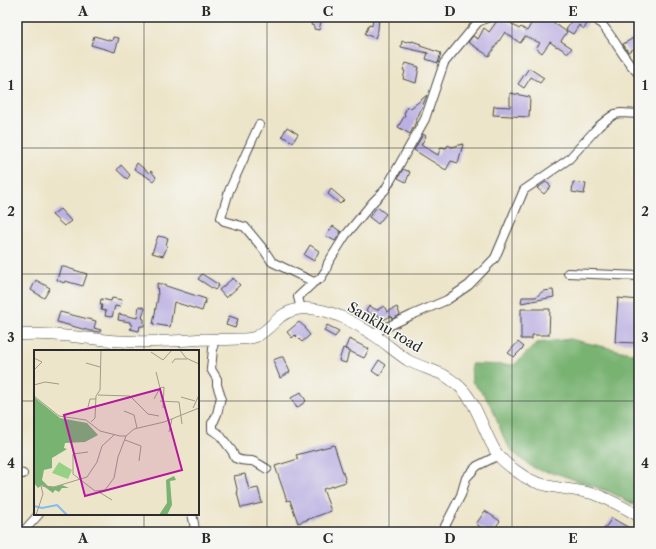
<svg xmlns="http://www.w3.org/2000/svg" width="656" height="549" viewBox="0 0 656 549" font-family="'Libre Caslon Text',serif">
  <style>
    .forest { fill: #79b372; stroke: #526f4e }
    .building { fill: #bbb0e2 }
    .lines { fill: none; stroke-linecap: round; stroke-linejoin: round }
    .minor-casing { stroke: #484743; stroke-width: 10 }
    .secondary-casing { stroke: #484743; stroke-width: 12 }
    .minor { stroke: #fff; stroke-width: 8 }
    .secondary { stroke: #fff; stroke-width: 11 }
    .grid { fill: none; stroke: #2b2b2b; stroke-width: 1; stroke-opacity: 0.55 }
    .labels { text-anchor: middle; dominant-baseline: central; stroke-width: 3; stroke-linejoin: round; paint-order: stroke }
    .street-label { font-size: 14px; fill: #2b2b2b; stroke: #f6f6f2 }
    .inset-river { fill: none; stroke: #7dbdf2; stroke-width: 2 }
    .inset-road { fill: none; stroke: #9f9b8a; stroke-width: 1 }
    .view { fill: #b5179e; fill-opacity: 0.15; stroke: #b5179e; stroke-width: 2 }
    .inset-edge { fill: none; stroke: #2b2b2b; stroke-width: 2 }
    .neatline { fill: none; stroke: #2b2b2b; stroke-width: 1.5 }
    .grid-label { font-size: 13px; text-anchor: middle; font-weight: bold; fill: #2b2b2b }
  </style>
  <rect width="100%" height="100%" fill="#f6f6f2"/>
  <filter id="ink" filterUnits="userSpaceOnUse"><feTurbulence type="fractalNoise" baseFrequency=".025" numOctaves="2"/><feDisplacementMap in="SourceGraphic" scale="8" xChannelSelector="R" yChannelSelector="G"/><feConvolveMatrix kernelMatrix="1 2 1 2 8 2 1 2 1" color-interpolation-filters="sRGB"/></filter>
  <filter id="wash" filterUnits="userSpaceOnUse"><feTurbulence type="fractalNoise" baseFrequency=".012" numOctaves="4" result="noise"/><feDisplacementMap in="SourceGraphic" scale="16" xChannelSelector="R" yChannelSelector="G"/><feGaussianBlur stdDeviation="0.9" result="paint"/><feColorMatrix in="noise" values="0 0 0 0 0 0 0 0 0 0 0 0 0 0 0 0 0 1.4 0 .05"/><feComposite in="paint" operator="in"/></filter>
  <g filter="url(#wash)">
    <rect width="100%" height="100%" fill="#ede5c9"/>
    <!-- forest -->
    <path class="forest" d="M570,339L639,355V507L610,492L558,474L542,471L532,467L520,458L510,449L503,436L493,410L485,396L472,382L471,364L514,365L537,343Z"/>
    <g id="blocks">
      <!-- building -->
      <path class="building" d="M313,17L322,18L319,30L314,29V26L311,25Z
        M373,17H379L378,30L375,38L365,34L369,25L372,26Z
        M500,17H502L519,29L521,27L527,31L535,17H536L545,23L548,19L567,32L561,41L572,48L568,53L557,46V47L550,42L542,53L536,48L540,43L525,36L520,43L505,32L489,56L468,42L473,36L478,39L484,28L489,32Z
        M566,17H581L588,22L584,29L579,25L573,34L566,30L571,21Z
        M94,36L112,41L113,37L119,38L115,52L91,45Z
        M637,36L639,40V46L628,52L623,44Z
        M402,41L408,42V41L412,42V41L421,44L420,46L441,53L438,63L426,59L428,53L401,47Z
        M406,63L419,67L416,83L403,79L405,71L403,70Z
        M529,68L544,78L540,83L531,77L524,88L518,84Z
        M510,93L530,97L529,117L493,115L494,106L510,107Z
        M427,95L414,126L410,134L398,127L405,115L404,114L407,107L411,108Z
        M287,127L298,134L293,142L282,136Z
        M423,134L426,136L421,145L438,155L441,147L446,148L448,145L452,147L463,144L458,163L451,161L446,170L414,150Z
        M137,163L149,173L151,171L156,177L153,181L146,176L134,169Z
        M121,165L130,175L127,179L117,170Z
        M403,169L410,172L406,182L398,178Z
        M546,182L551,186L544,194L537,188Z
        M573,182L586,184L584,194L572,192Z
        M331,189L344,200L340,204L328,194Z
        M377,207L386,214L378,224L369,217Z
        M60,209L71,221L64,226L52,215Z
        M333,226L341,232L335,241L326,236Z
        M158,236L168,238L166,245H167L165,252L163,256L152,253Z
        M310,245L319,251L314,261L304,255Z
        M61,266L87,274L83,286L65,281L64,283L57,280Z
        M202,274L219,285L215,290L198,279Z
        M233,278L240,285L226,298L219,290Z
        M36,280L50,288L44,298L31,290Z
        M157,283L206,299L202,311L174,302L170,327L153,324L158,297Z
        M553,290L554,297L521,303L522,297H536L543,291Z
        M112,298L122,300L120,307L115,306L112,317L105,316L106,311L101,310L102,305H100L101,299L111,301Z
        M618,298L639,300L636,343L615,342Z
        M139,306L145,308L142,318L144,319V326H140L139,331L130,329L132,325L130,324V322L118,320L119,314L137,318Z
        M369,306L377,310L384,306L387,312L397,307L400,315L392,319L391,316L381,321L377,313L375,316L366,311Z
        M521,309H550L549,335H532V339H521Z
        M60,312L96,321L94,328L101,330L100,332L90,331L57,322Z
        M229,316L238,319L235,328L226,325Z
        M299,322L306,328L305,329L310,335L302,342L295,335L292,338L287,332Z
        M327,325L339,331L335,337L324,331Z
        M349,339L369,349L364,358L349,351L346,363L339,361L343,348L348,350L345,349Z
        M518,342L524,347L514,357L508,353Z
        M281,357H283L290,372L280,378L273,360Z
        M379,360L386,365L379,376L372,371Z
        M301,392L306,401L297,408L291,398Z
        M334,445L346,482L323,489L331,511L298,523L290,500L287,501L275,466L298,459L296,455Z
        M245,474L249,490L258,488L262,503L241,508L237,493H238L234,476Z
        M485,511L500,521L492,532H488L476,524Z
        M612,518L636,532H602Z"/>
    </g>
  </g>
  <g filter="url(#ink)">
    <use href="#blocks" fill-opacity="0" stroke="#484743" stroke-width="1"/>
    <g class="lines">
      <!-- minor casing -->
      <g class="minor-casing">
        <path id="minor" d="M594,17C598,21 603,25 607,31C618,45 626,62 639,74
          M259,125L229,191L221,218L224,221L245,227L264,250L272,262L314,282
          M568,273L639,276
          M301,309L298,297L314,282L320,279L326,270L328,263L345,236L373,202L385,190L425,119L444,63L478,22L489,17
          M372,334L412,315L447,300L469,285L495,258L524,190L569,159L599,126L609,118L615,114L621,113L639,114
          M214,339L211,369L217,379V385L221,397L217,414L214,421L212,423V430L219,434L232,451L235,458C243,462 245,460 252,461C258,463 262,466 267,469
          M17,472L23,474
          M192,514L194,523L195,532
          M23,532L39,514
          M442,532L461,495L466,478L477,466L499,455"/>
      </g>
      <!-- secondary casing -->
      <g class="secondary-casing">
        <path id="secondary" d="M17,335C51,332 86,339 120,341C148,343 177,341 205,339C216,339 227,340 237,339C243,339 250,339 255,337C265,333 272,324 280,317C289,310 302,307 314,309C333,311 356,323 372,334C385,342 396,353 409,361C419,366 430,369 439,373C445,375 450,379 454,382C478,399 482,432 498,455C505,464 516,471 525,477C545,489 572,488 594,494C610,499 625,508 639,516"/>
      </g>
      <!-- minor -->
      <use href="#minor" class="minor"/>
      <!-- secondary -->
      <use href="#secondary" class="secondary"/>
    </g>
  </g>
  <!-- grid -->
  <path class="grid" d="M144,17V351M267,17V532M389,17V532M512,17V532M17,148H639M17,274H639M17,401H35M198,401H639M144,514V532"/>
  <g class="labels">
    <!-- street labels -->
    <g class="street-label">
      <text transform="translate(385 327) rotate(31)">Sankhu road</text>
    </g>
  </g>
  <!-- overview -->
  <g transform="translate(34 350)">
    <rect width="165" height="165" fill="#ede5c9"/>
    <path d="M25,112L38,120L34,129L18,123Z" fill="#97d185"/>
    <path d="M0,47L26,68L53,73L64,85L51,92L31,93L30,98L33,99L18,108V118L10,120L8,130L14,136L20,137L28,135L35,138H28L25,142L21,140L19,143L8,135L4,138L0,133ZM140,126L142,130L136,131L138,155L133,165H125L133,153L132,130Z" fill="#79b372"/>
    <path class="inset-river" d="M0,156L8,158L23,155L33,165"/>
    <path class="inset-road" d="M146,0L152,8L165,14M117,2L129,10L138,0M0,8L8,12L0,20M52,13L66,17M138,13L141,9H153M122,22L126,38M0,35L11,32L25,34M64,45L96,46L114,64L125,66M0,46L25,66L52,70L66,81L86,86H92L100,79L130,72L165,58M147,47L161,51M120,49L126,38L130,37M126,51L145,52L148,74M54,57L56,49H62M129,58L130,37M159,58L165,45M90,61L100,65L103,78M57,72L61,68L62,46L66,40L67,0M135,82L138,69M91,90L107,96L105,111M54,102L39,104V124L61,141L71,140L80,128L84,107L92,86M65,142L78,150M2,165L9,144L7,136L20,137L53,127L63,112L68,96L80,85"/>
    <path class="view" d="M126,39L148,120L51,146L30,65Z"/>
    <rect width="165" height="165" class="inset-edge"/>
  </g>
  <!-- margin -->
  <rect width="656" height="549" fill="none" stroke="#f6f6f2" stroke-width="44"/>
  <rect x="22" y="22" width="612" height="505" class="neatline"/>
  <g class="grid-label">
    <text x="83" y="16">A</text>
    <text x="206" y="16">B</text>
    <text x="328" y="16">C</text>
    <text x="450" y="16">D</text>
    <text x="573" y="16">E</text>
    <text x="11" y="90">1</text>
    <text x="645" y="90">1</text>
    <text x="11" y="216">2</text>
    <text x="645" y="216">2</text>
    <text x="11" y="342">3</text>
    <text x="645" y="342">3</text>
    <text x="11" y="468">4</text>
    <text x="645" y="468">4</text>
    <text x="83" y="543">A</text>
    <text x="206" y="543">B</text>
    <text x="328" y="543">C</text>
    <text x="450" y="543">D</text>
    <text x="573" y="543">E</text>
  </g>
</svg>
